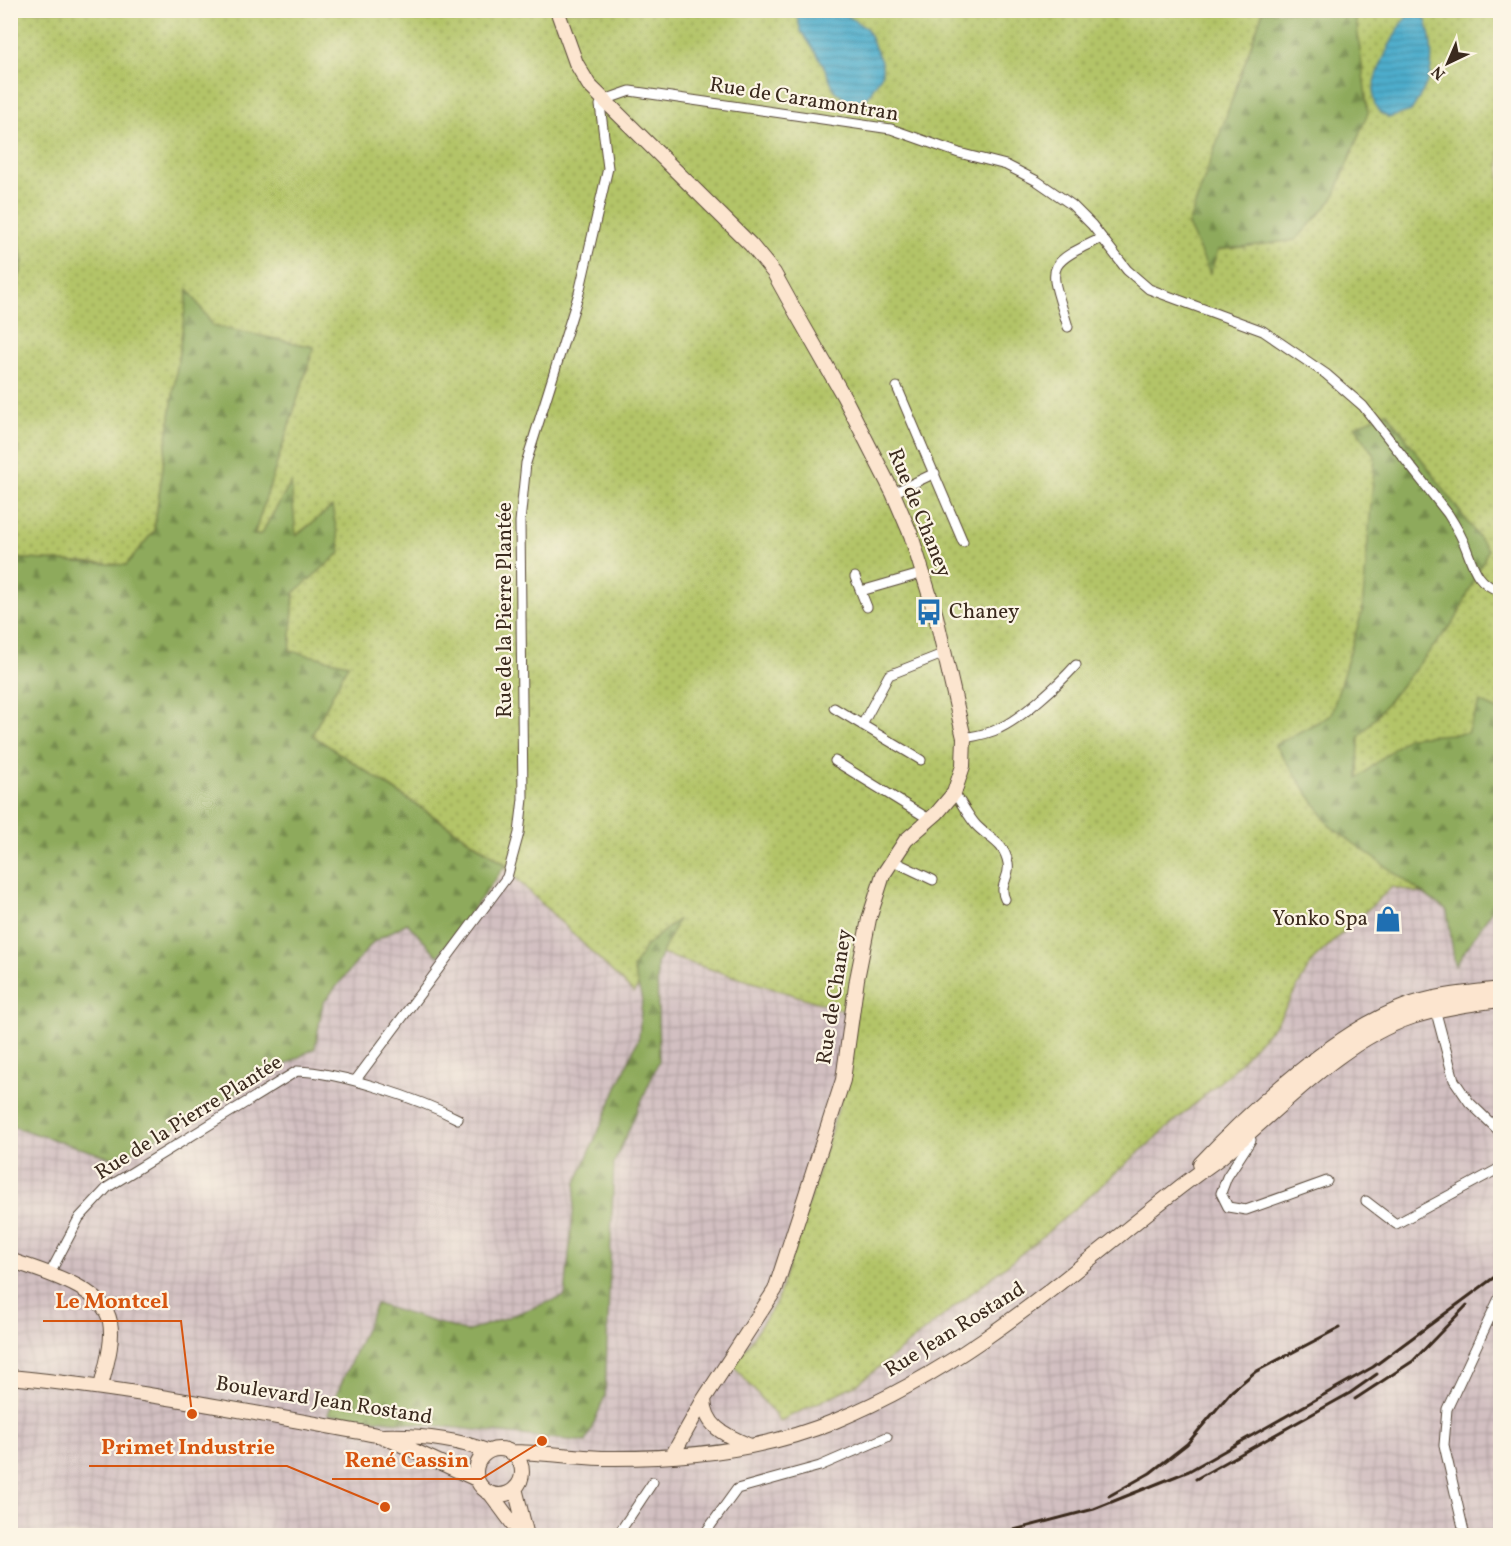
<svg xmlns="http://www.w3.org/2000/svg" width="1511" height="1546" viewBox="0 0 1511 1546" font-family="Vollkorn,serif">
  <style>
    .industrial { fill: url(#industrial-grid) }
    .green { fill: url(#green-dots); stroke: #777742; stroke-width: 1.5 }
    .forest { fill: url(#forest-firs); stroke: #646a3d; stroke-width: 1.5 }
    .water { fill: url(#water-rules); stroke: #446c75; stroke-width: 1.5 }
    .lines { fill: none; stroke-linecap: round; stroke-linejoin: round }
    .street-casing { stroke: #564637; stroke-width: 11 }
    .secondary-casing { stroke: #564637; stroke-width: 16 }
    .street { stroke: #fff; stroke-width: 9 }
    .secondary { stroke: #fce5cf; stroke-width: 14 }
    .rail { stroke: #3b2a1e; stroke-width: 3 }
    .labels { text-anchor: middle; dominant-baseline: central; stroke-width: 4.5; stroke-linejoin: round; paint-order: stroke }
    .street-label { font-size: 21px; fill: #3b2a1e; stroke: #fcf5e5 }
    .poi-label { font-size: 21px; fill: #3b2a1e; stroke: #fcf5e5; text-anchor: start }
    .leader { fill: none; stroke: #d7540e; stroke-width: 2 }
    .callout-dot { fill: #d7540e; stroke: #fcf5e5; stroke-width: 2 }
    .callout-label { font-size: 22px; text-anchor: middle; font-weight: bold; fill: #d7540e; stroke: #fcf5e5; stroke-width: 4.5; stroke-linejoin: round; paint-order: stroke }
  </style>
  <defs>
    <pattern id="industrial-grid" width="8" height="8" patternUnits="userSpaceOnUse" patternTransform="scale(1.5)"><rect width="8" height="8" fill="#d2bfc1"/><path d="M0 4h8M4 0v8" fill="none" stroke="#b5a4a5"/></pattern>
    <pattern id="green-dots" width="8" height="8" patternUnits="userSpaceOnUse" patternTransform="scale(1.5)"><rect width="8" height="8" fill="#b3c467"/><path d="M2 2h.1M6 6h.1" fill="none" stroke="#939f54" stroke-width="1.8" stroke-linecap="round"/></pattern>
    <pattern id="forest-firs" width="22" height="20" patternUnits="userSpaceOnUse" patternTransform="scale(1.5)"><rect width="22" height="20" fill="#8eaa5c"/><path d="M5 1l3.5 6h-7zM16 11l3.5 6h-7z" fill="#758b4b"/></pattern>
    <pattern id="water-rules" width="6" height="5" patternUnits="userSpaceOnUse" patternTransform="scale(1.5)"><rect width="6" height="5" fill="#4dadcc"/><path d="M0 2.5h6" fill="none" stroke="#418da5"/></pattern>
  </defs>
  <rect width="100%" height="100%" fill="#fcf5e5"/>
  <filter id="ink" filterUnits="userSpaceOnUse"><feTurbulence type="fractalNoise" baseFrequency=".0167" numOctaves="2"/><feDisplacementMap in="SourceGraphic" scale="12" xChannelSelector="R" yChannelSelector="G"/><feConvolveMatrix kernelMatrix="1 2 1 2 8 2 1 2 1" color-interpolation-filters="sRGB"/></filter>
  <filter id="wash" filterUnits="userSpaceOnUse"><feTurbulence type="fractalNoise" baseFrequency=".008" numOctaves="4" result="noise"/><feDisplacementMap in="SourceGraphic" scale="24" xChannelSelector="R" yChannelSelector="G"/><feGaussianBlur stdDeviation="1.35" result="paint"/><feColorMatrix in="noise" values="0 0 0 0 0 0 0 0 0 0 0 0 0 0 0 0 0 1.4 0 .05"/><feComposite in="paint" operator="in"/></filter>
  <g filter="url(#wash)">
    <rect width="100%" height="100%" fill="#ede4c4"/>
    <!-- industrial -->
    <path class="industrial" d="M506,869L635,992L658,953L857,1014L845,1087L777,1301L734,1366L1275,1021L1313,962L1346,927L1391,886L1492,910L1500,908V1535H11L10,1126L118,1160L315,1048L323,1003L373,942L407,923L438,956Z"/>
    <!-- green -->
    <path class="green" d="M11,11H1500V908L1493,909L1392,887L1313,960L1278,1021L1230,1073L1042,1237L859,1383L780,1421L734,1366L777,1301L845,1087L856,1014L658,953L634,993L506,869V864L312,735L348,664L290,651L294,592L341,552L331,508L295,536L291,484L261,535H254L314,347L213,326L188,290L154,531L126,565L11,558V468L19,448L11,446V311L23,261L11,215Z"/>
    <!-- forest -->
    <path class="forest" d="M1263,11H1355L1368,113L1333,199L1296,240L1218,250L1210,273L1188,225Z
      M11,215L23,261L11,311Z
      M188,289L213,326L314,347L254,535L261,534L291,483L296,536L332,507L341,552L294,593L290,651L348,664L312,735L506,865L438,956L407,923L373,942L323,1003L315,1048L118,1160L11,1126L10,558L126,565L154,531Z
      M1387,412L1488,550L1456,619L1359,737L1358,778L1408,737L1467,733L1480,702L1500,711V898L1455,966L1447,911L1330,826L1275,745L1331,715L1362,612L1375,457L1355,426Z
      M678,919L657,964L659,1061L614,1163L605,1396L586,1442L328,1414L376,1304L467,1332L565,1296L576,1183L639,1037L642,999L633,968L645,947Z"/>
    <!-- water -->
    <path class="water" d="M798,11L845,14L867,29L882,64V74L867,98L849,102L835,91L822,62L801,31L797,18Z
      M1421,11C1426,17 1427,24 1429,32C1436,67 1430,82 1411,111L1389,118C1382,114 1375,110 1374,101C1369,80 1397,27 1411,12Z"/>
  </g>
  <g filter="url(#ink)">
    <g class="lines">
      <!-- street casing -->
      <g class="street-casing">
        <path id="street" d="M1068,327C1050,266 1041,266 1102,238
          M897,387L963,542
          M893,493L935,473
          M855,577L867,607
          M861,591L924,573
          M834,708L921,760
          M862,725L889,675L945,653
          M964,738C976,736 989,734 1000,728C1023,717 1058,685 1076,665
          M835,761L929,819
          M954,793C962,803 968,816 976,825C989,839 1004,842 1008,863C1011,877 998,885 1005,899
          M891,860L933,880
          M1434,1005L1454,1080L1469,1102L1500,1132
          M355,1081L507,877L519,833L523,799L520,522L526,463L579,293L608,168L600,105L610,98L630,91L891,129L959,153L1006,165L1037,181L1072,205L1092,225L1127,270L1149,289L1263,331L1326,374L1363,406L1448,514C1455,525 1462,536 1466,548C1474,569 1478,584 1500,591
          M1248,1132L1251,1140L1227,1177L1221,1193L1228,1207L1246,1210L1327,1181
          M1366,1201L1396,1224L1500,1168
          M49,1275L79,1218L108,1187L297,1071C340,1072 419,1099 458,1119
          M617,1536L653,1482
          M703,1536L737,1489L820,1466L887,1437
          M1465,1536L1444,1445L1447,1409L1500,1296"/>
      </g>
      <!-- secondary casing -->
      <g class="secondary-casing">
        <path id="secondary" d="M557,10L576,63L589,85L751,245L774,273L795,311L844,397L893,493L911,535L936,616L964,738L963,766L954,793L937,813L906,840L883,875L869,919L857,979L843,1080L775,1290L704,1399L672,1456
          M1200,1164C1251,1110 1336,1031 1406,1006C1436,995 1469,993 1500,989
          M10,1260C40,1271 104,1287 110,1322C114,1343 105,1368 101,1387
          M10,1377C135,1389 259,1414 382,1436C417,1435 454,1439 487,1451
          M704,1399C705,1427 725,1435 748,1445
          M384,1437L476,1479
          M476 1472a23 23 0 1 1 46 0a23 23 0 1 1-46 0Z
          M511,1452C541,1452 571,1457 602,1458C679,1459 763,1451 835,1421C969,1366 1064,1278 1175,1191C1190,1179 1206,1168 1221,1157C1281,1109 1338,1042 1412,1017C1440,1008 1471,1004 1500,1000
          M515,1488L527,1536
          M490,1493L513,1524L526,1536"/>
      </g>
      <!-- street -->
      <use href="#street" class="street"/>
      <!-- secondary -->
      <use href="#secondary" class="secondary"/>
      <!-- rail -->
      <path class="rail" d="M1355,1399L1413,1361L1467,1305
        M1196,1479L1350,1393L1377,1374
        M1109,1496L1150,1473L1187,1444L1232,1391L1255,1372L1339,1328
        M991,1536L1094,1509L1189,1471L1373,1367L1500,1273"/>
    </g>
  </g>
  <!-- icons -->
  <defs>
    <g id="bus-bare" transform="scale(2.07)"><path d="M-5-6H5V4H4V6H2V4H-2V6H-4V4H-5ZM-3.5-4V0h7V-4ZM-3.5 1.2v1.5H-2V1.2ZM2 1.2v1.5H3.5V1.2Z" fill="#1f6fb2" stroke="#fcf5e5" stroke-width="2.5" paint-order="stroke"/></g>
    <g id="shop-bare" transform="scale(2.07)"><path d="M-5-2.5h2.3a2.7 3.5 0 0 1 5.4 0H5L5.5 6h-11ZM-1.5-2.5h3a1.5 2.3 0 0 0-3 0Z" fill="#1f6fb2" stroke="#fcf5e5" stroke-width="2.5" paint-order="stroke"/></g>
  </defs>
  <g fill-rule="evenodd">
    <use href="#bus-bare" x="929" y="612"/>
    <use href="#shop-bare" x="1388" y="919"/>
  </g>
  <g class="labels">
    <!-- street labels -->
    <g class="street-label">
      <text transform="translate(804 100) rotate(9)">Rue de Caramontran</text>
      <text transform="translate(919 513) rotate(68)">Rue de Chaney</text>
      <text transform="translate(505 610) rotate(-90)">Rue de la Pierre Plantée</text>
      <text transform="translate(835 997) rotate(-81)">Rue de Chaney</text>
      <text transform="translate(189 1118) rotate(-32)">Rue de la Pierre Plantée</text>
      <text transform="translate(955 1330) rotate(-32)">Rue Jean Rostand</text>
      <text transform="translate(324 1401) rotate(9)">Boulevard Jean Rostand</text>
    </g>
    <!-- poi labels -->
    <g class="poi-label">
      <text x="949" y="612">Chaney</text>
      <text x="1368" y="919" text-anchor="end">Yonko Spa</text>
    </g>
  </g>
  <!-- callouts -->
  <path class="leader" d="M192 1414L181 1321H43M385 1507L287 1466H89M542 1441L481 1479H332"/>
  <g class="callout-dot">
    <circle cx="192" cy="1414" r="6"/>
    <circle cx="385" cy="1507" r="6"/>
    <circle cx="542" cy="1441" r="6"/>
  </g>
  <g class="callout-label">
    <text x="112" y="1308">Le Montcel</text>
    <text x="188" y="1454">Primet Industrie</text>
    <text x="407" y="1467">René Cassin</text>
  </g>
  <!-- margin -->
  <rect width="1511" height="1546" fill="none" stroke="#fcf5e5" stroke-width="36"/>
  <!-- north arrow -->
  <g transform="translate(1448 63) rotate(224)" stroke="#fcf5e5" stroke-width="4.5" paint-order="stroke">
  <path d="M0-4.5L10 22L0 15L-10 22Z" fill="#3b2a1e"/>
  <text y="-9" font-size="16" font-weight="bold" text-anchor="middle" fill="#3b2a1e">N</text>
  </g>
</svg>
